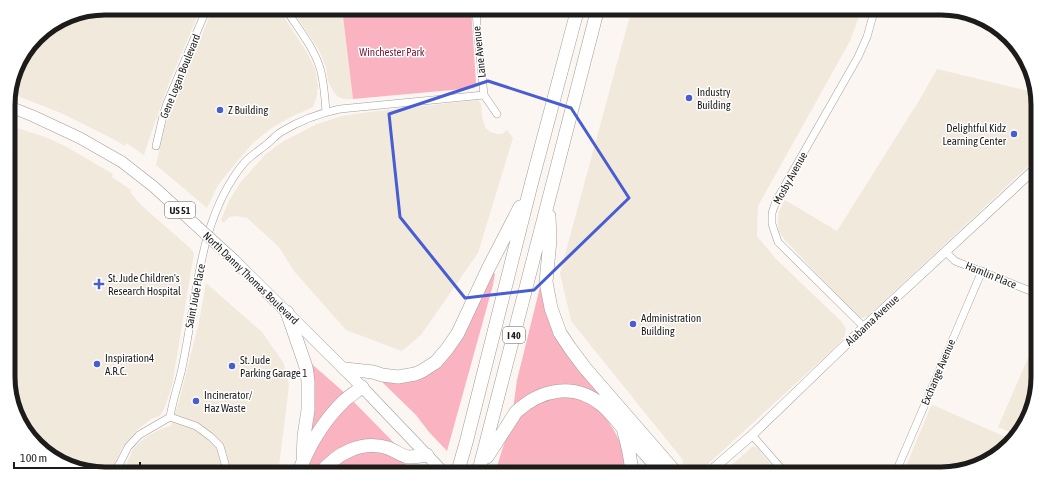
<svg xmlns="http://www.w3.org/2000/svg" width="1046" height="482" viewBox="0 0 1046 482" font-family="'Asap Condensed',sans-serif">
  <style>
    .built { fill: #f2e9dd }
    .green { fill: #fab3c0 }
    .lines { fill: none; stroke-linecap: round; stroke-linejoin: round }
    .minor-casing { stroke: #a29e99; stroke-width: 8 }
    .tertiary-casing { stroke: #a29e99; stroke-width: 10 }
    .primary-casing { stroke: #a29e99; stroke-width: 12 }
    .motorway-casing { stroke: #a29e99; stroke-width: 14 }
    .minor { stroke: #fff; stroke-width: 7 }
    .tertiary { stroke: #fff; stroke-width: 9 }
    .primary { stroke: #fff; stroke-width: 11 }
    .motorway { stroke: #fff; stroke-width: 13 }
    .primary-bridge-casing { stroke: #a29e99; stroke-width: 12; stroke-linecap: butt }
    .primary-bridge { stroke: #fff; stroke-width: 11 }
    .marked { fill: none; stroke: #485dd1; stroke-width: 3; stroke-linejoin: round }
    .poi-dot { fill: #485dd1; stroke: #fff; stroke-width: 1.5 }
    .labels { text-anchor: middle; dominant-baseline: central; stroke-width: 3; stroke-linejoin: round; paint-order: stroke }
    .shield { fill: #fff; stroke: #62605f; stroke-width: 1 }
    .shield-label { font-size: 10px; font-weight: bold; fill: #1e1c1b }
    .park-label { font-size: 11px; fill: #771735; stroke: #fff }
    .street-label { font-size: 11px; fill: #1e1c1b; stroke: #fff }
    .poi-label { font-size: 11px; fill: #1e1c1b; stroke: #fff; text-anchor: start }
    .rim { fill: none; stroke: #1e1c1b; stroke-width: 5 }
  </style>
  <rect width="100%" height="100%" fill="#fbf6f1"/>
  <!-- built -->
  <path class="built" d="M105,8H201L169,83L151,134L144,155L126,143L125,146L113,139L61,113L10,93L18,62L41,32L68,15Z
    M213,8H278L308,54L315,69L318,85L317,96L313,107L291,117L270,129L253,143L235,164L218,185L207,208L156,165L165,126Z
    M291,8H342L353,99H344L338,97L333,91L328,81L326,67L319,50Z
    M632,8H862L850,41L758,206L757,236L775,258L842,322L846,329L845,335L840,342L828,354L697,474H682L683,460L571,321L560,273Z
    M937,69L1037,93V158L868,316L862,318L856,315L785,240L779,232L778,221L779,211L785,200L837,231L920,99Z
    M478,100L481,104L482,117L485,127L490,132L497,134H502L507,130L513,138L478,253L421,335L402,351L346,330L294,271L279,247L246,217L245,218L237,216L229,217L224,223L221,220L229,201L240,183L265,155L282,142L317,124L342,116L369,112Z
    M8,125L45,137L65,146L113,174L112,177L131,190L130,192L141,205L189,247L194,253L172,386L164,409L160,416L151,419L137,430L122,448L115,464L105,474L68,466L28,436L9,390Z
    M206,283L262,332L283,362L287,373L289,386L278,474H122L134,447L146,437L161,429L171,426L179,401L199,322Z
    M1038,335V377L1030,414L1014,434L998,427Z
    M933,405L1010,439L995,457L947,474H903L930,408Z
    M753,446L757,448L779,474H722Z"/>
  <!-- green -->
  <path class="green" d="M342,8H471L476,83L474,88L353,99Z
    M493,272L495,274L493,285L447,451L429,432L416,415L380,380L427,375Z
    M542,279L547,315L608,402L544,388L530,394L520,401L513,409L517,380Z
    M306,359L346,394L309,439Z
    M559,398C568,398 578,397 586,401C603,409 621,438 624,455C626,461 626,468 626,474H495C504,443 510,413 543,401C548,399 554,399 559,398Z
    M353,401L400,449L371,442L316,474H303C314,450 330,416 353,401Z
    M365,451L383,452L405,464L418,474H328L344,459Z"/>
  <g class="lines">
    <!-- minor casing -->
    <g class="minor-casing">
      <path id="minor" d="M285,8C297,27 313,46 320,68C324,82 325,97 326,112
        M476,8L477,26L484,95
        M156,146L163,116L167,103L207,8
        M946,252L955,261L1038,294
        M864,327L778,242L772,224V213L776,201L858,57L867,37L875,8
        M170,417L196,426L211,437L220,446L228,474
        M752,435L786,474
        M112,474L120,463L128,447L139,435L170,417C173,397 181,378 184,358C197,293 200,216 244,163C250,156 260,150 267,144C272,140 276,135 281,132C299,121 320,113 340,109L484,95L497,114
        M895,474L982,271"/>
    </g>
    <!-- tertiary casing -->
    <g class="tertiary-casing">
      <path id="tertiary" d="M707,474L752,435L864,327L1037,167"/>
    </g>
    <!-- primary casing -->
    <g class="primary-casing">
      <path id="primary" d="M8,106L33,116L80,138L122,162
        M234,260L362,387L445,474"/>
    </g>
    <!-- motorway casing -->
    <g class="motorway-casing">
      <path id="motorway" d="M549,216L550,240L546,282L551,308L560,333L570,348L585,368L677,474
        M287,312L306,367L308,381V410L304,436L303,462
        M345,369L373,372L382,375L398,377L415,374L422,371L436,362L447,349L458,333L488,269L520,207
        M624,432C628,446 631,459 632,474
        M487,457L516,412C541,389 574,382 602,405C612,414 620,425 629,435C640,448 652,461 663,474
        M298,474C308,447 324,420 345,400C351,395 357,391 362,387
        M320,474C336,453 362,440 388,448C394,450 402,456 408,457C414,457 421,456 427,455
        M457,474L466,443L531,185L578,8
        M478,474L598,8"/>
    </g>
    <!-- minor -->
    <use href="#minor" class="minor"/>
    <!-- tertiary -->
    <use href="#tertiary" class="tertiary"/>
    <!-- primary -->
    <use href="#primary" class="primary"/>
    <!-- motorway -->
    <use href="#motorway" class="motorway"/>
    <!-- primary-bridge casing -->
    <g class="primary-bridge-casing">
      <path id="primary-bridge" d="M122,162L154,187L234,260"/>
    </g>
    <!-- primary-bridge -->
    <use href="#primary-bridge" class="primary-bridge"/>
  </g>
  <!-- marked area -->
  <path class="marked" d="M488,81L571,108L629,198L534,290L465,298L400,217L389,114Z"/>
  <!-- markers -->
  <g class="poi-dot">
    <circle cx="689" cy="98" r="4"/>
    <circle cx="220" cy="110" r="4"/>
    <circle cx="1014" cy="134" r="4"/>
    <path d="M97 278h4v4h4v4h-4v4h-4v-4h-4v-4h4z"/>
    <circle cx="633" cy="324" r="4"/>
    <circle cx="97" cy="364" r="4"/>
    <circle cx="232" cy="366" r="4"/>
    <circle cx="196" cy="401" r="4"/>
  </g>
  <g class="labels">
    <!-- shield labels -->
    <g class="shield">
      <rect x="165" y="202" width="30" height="16" rx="3"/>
      <rect x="503" y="327" width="22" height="16" rx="3"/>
    </g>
    <g class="shield-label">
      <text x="180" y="210">US 51</text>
      <text x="514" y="335">I 40</text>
    </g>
    <!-- park labels -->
    <g class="park-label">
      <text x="392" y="52">Winchester Park</text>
    </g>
    <!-- street labels -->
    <g class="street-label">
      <text transform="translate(479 52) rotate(-96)">Lane Avenue</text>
      <text transform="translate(180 76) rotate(-68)">Gene Logan Boulevard</text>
      <text transform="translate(790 178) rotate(-61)">Mosby Avenue</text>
      <text transform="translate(991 275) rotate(22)">Hamlin Place</text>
      <text transform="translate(251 278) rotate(44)">North Danny Thomas Boulevard</text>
      <text transform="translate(195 296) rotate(-79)">Saint Jude Place</text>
      <text transform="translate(872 320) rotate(-43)">Alabama Avenue</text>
      <text transform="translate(938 372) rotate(-67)">Exchange Avenue</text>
    </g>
    <!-- poi labels -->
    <g class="poi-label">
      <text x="697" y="92">Industry<tspan x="697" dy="13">Building</tspan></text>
      <text x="228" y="110">Z Building</text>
      <text x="1006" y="128" text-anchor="end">Delightful Kidz<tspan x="1006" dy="13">Learning Center</tspan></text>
      <text x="108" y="278">St. Jude Children's<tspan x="108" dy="13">Research Hospital</tspan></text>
      <text x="641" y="318">Administration<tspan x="641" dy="13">Building</tspan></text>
      <text x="105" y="358">Inspiration4<tspan x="105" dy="13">A.R.C.</tspan></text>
      <text x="240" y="360">St. Jude<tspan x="240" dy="13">Parking Garage 1</tspan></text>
      <text x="204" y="395">Incinerator/<tspan x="204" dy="13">Haz Waste</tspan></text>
    </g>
  </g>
  <!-- crop -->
  <path d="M0 0H1046V482H0ZM105 15H941A90 90 0 0 1 1031 105V377A90 90 0 0 1 941 467H105A90 90 0 0 1 15 377V105A90 90 0 0 1 105 15Z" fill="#fff" fill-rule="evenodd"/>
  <path class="rim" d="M105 15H941A90 90 0 0 1 1031 105V377A90 90 0 0 1 941 467H105A90 90 0 0 1 15 377V105A90 90 0 0 1 105 15Z"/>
  <!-- scale -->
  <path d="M14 462v6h126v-6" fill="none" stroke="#1e1c1b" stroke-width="2"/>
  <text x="20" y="462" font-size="12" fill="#1e1c1b" stroke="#ffffff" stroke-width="3" paint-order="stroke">100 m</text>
</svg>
